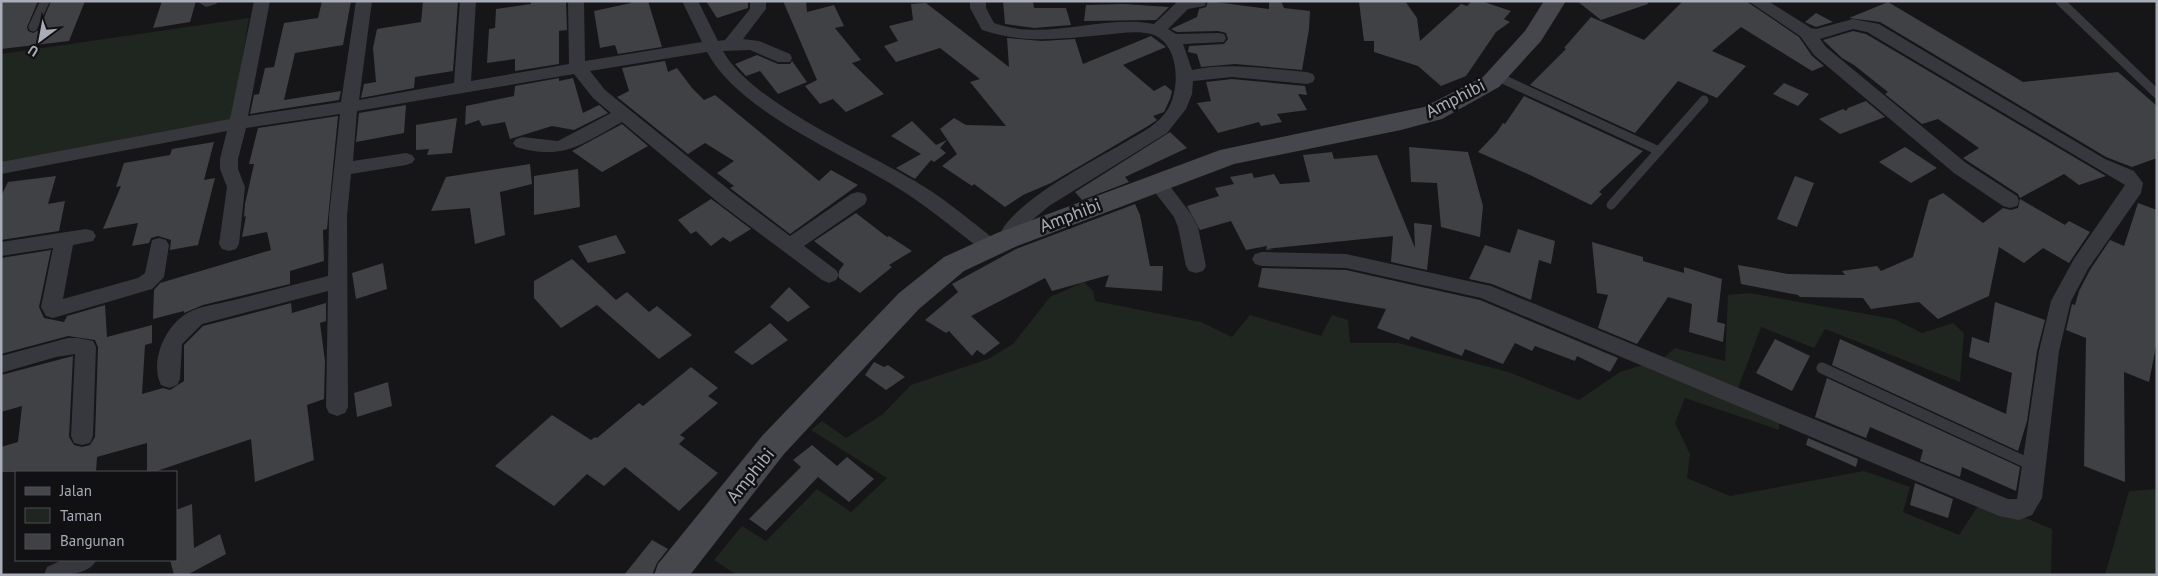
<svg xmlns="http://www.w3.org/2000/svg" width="2158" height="576" viewBox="0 0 2158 576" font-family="'PT Sans',sans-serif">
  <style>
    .green { fill: #1e261f }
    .building { fill: #404145 }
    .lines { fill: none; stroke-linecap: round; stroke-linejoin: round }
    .lane-far1 { stroke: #37383d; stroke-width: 9 }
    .lane { stroke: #37383d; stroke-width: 11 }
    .street { fill: #37383d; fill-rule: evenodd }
    .secondary { fill: #45474d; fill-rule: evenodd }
    .labels { text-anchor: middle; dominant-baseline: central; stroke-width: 5; stroke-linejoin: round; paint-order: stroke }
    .street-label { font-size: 18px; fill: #a8adb8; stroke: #111113 }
  </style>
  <rect width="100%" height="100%" fill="#161618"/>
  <!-- green -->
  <path class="green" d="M249,18L232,120L1,164V54Z
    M1084,282L1093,291L1095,301L1201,322L1232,337L1250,315L1321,336L1332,315L1348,320L1350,343H1398L1508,372L1579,400L1620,372L1662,359L1675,348L1725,361L1728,295L1749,293L1894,319L1922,333L1953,323L1964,333L1960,382L1825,329L1814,348L1761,327L1735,396L1779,417V430L1685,398L1675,423L1690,454L1687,478L1730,496L1864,471L1910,487L1903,512L1959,535L1982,500L2052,529L2051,575H737L714,560L742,526L766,541L817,489L851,512L887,478L811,430L822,421L846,438L883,414L911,385L988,359L1013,344L1050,297Z
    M2157,489V575H2105L2129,491Z"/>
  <!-- building -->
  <path class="building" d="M1,1H38L27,27L28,31L33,33L39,30L51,1H85L69,41L1,49Z
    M162,1H196L190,22L153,28Z
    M322,1H351L343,45L295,53L284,100L341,91L339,100L250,114L254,95L259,94L265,68L274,67L284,23L318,18Z
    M423,1H458L453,71L415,77L414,88L361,98L364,84L376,82L373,48L377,29L421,22Z
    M531,1H566L567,30L559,31V64L515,71V59L487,63L489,29L495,28L496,9L531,4Z
    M631,1H648L662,47L618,54L615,45L600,48L594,11L631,3Z
    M706,1H748V8L717,18Z
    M783,1H806L807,12L834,5L844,26L835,28L861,60L852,63L884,94L846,112L833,99L820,104L805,86L817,80Z
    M1003,1L1033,2L1034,8H1066L1071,25L1034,28L1005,24Z
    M1208,1L1269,9V1H1281L1284,8L1310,11L1309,29L1302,70L1235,64L1201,67L1197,54L1188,52L1189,46L1224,44L1228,39L1226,33L1218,31L1177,32L1171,29L1197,17L1199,9L1206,7Z
    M1405,1L1417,18L1420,41L1461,4L1467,6L1472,1H1481L1511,11L1504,19L1510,22L1496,32L1466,76L1441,86L1418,66L1374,52V41H1364L1359,2Z
    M1577,1H1647L1648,4L1601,20Z
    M1683,1H1746L1799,37L1812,56L1824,66L1812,71L1741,27L1712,51L1746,66L1717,98L1678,81L1635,133L1530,85L1566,49L1564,48L1591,17L1644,40Z
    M1888,2L2023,82L2118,72L2157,106V158L2132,167L2106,157L1880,22L1849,18Z
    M926,3L1009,67L1007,38L1042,41L1075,39L1083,64L1151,36L1166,47L1123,65L1154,91L1165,85L1172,91L1170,99L1164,112L1153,116L1157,120L1148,126L1051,183L1023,195L1005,207L974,184L972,186L942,166L957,154L940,129L954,118L966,125L1006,126L970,82L980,79L940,48L896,62L884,46L898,41L889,26L913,20L911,4Z
    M1124,4L1169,7L1156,20L1084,21L1086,5Z
    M1816,13L1833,22L1816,27L1805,22Z
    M1853,31L1866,34L2106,176L2079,185L2064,174L2020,198L2018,194L1963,158L1979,148L1938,119L1922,124L1885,94L1888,92L1854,65L1842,58L1823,40Z
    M757,55L778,64H790L792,61L807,82L778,94L760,71L746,76L735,64Z
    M665,61L668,72L677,68L692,88L704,100L715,95L819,181L831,170L858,185L790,234L730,188L734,186L717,173L734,161L705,143L688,154L617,97L629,91L622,68Z
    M559,78V81L573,78L583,113L599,105L608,113L574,130L552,126L510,139L505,122L482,126L479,120L465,125L466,106L514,96L515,86Z
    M1232,79L1305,86L1307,95L1298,94L1307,110L1277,114L1282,122L1261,126L1259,122L1218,133L1197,103L1211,101L1206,82Z
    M1784,83L1809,94L1798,106L1773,94Z
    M1524,96L1643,151L1599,192L1602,194L1591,205L1530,175L1478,152L1497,132L1503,123L1505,124Z
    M1866,101L1885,117L1840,134L1819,119L1843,109L1846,111L1848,108Z
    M406,105L404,133L356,142L359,113Z
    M338,116L327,229L323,230L324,261L290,271V284L203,305L184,313V311L153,319L154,290L160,283L271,250L267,232L242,237L246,216L244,217L245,204L254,164H249L258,128Z
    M457,118L452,153L427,155L429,149L416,150V125Z
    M912,121L936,145L947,140L940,148L946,153L934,162L931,160L915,179L896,168L921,154L891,136Z
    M622,124L648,146L602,172L572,151Z
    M1170,132L1187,148L1125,177L1129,182L1124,184L1082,200L1075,192Z
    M214,142L204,180L215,178L198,245L170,250L171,240L158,236L151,238L149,243L132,246L138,223L103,229L121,186L116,187L124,163L170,155L172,149Z
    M1409,147L1468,152L1483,206L1480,237L1441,227L1437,183L1411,182Z
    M1905,147L1937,168L1911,183L1879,162Z
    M1332,152L1334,159L1377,155L1415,248L1414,223L1432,225L1427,270L1391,262L1393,236L1266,249L1274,250H1266L1267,246L1246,250L1231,221L1200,230L1187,206L1219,196L1215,188L1234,184L1230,177L1252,173L1254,178L1274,174L1280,184L1310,182L1303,155Z
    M530,164L532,184L500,192L505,235L475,244L470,208L431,211L446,177Z
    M578,169L580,207L534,215V176Z
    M56,176L48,204L65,201L59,231L1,240V196L8,182Z
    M1795,176L1814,183L1797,227L1777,219Z
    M1943,193L1983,223L2003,208L2011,210L2018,208L2020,199L2065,225L2069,221L2090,232L2069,263L2043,248L2024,263L1999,247L1989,296L1938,319L1919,302L1871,309L1863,298L1800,297L1798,295L1741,284L1738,265L1788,274L1845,275L1842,271L1877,266L1881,271L1913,257L1929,200Z
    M711,199L718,204L751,229L730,242L723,237L711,246L696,231L691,234L678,220Z
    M2138,203L2157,210V341L2149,382L2124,372L2125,482L2084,466L2086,338L2066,330L2072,304L2075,305L2079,291L2090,270L2110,240L2124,246Z
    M1135,204L1140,215L1150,266H1163L1162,291L1105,287L1109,275L1052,291L1045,278L971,316L1000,343L984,355L977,350L972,356L949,331L946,333L925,320L958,292L952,284L1016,249Z
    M856,213L887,237L889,236L912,251L889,265L892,267L860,293L839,278V271L844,264L814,241Z
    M1518,229L1555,241L1551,264L1539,260L1531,300L1492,284L1469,279L1485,245L1510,253Z
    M616,235L626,253L588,263L578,246Z
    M1592,242L1643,257V261L1684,273V267L1722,279L1717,322L1725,324L1723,342L1689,332L1692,304L1668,297L1637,344L1598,328L1608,295L1597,293Z
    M51,250L39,307L44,318L64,322L67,316L105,305L107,337L152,325V343L145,345L142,394L163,388L170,390L184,381V345L203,326L291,303L292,313L326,303V321L320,323L325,361L324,399L307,405L314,460L255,482L251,439L154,472H147V443L97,457L96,472H1V447L18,442L22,406L1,412V375L73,356L69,437L74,445L82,447L90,445L95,437L98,347L95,340L68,336L1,354V258Z
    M572,259L616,300L627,292L649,312L657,306L692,335L659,359L597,305L561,328L534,298V281Z
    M383,263L387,289L356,299L352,273Z
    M1262,268L1346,270L1480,300L1618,358L1610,372L1577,356L1575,361L1535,346L1532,351L1515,343L1503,364L1465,349L1462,356L1411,336L1409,340L1377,328L1386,309L1258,287Z
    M789,287L810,307L788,322L770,307Z
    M1995,302L2045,320L2037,351L2027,421L2018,451L1832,365L1840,339L2006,414L2012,373L1969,357L1972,337L1989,343Z
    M770,323L788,340L752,365L734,352Z
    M1775,339L1810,356L1792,391L1756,373Z
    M874,362L884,367L888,365L905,377L886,390L865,375Z
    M691,367L718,388L708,396L718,403L680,435L685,438L679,444L718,473L679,511L625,467L604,486L587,474L554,506L495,466L552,415L591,440L595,437L597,438L639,403L643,406Z
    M1827,378L2020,467L2016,491L1962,467L1960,477L1920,461L1923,450L1870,427L1866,438L1815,417Z
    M388,382L392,406L357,417L354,393Z
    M1808,438L1858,459L1856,467L1806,445Z
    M812,445L837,466L847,457L874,479L849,502L818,477L766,531L749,519L801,467L793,460Z
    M1915,483L1953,499L1948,518L1910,505Z
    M192,504L194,548L220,534L226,554L187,575H174L170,560H176V510Z
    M652,540L668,549L657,563L652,575H624Z"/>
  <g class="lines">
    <!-- lane-far1 -->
    <path class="lane-far1" d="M2060,1L2157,94
      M33,27L45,1
      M1496,76L1659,151
      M1611,205L1704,100"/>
    <!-- lane -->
    <path class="lane" d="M1822,368L2034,466"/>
    <!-- street -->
    <path class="street" d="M218,1L216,4L206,7L198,2Z
      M254,1H270L248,116L341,102L356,1H372L359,100L454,83L460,1H476L471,81L569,64L568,1H584L585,61L702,42L682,1H698L718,41L725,40L750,9V1H766V9L743,39L759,41L790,54L792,58L790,62H778L750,50L723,51C752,104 870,153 923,186C949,202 973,223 997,241C1006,204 1094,161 1127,141C1142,132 1158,125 1168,109C1181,87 1179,42 1151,34C1136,30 1117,34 1102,35C1060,39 1023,44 982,30L970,8V1H986V8L994,23C1047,42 1101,14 1154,24L1177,2L1206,1L1205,6L1188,9L1168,29L1176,34L1218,33L1224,34L1226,38L1224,42L1183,44L1192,70C1230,62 1268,69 1307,72L1313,74L1315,78L1313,82L1307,84L1232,77L1193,81L1192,94L1186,109L1167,133L1049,206L1031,221L1013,245L1006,247L999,245L997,251L990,253L983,251C952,227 922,202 888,182C833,149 738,110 707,52L590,71L605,90L733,193L790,236L851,194L858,192L865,194L867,199L865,204L804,246L836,270L839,275L836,280L829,283L822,280L719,203L622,122C582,144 564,161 516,147L513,143L516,139L522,137L558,141L611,113L593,98L574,74L357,111L353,161L406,153L412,155L415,159L412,163L406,165L351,174L347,216L348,407L345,413L337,416L329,413L326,407L328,291L202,324L182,344L180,379L177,385L169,388L161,385C149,361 166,324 189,312C201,306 217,304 230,301C263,293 295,284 328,276L329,216L340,114L246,128L238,159V169L245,187L239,244L236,249L229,251L222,249L219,244L227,187L220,169V159L227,131L1,174V162L230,119Z
      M1748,1H1768L1811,28L1816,29L1853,19L1879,24L2105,159L2134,171L2143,183L2141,193L2088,269L2071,301L2059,351L2042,498L2032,515L2019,520L1999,516L1481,298L1346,268L1262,266L1255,264L1252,259L1255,254L1262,252L1346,254L1491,286L2008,499H2017L2039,351L2051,301L2074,259L2125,185L1867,32L1853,29L1820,39L1826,47L1966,163L2017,196L2019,201L2017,206L2010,208L2003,206L1954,173L1814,55L1800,36Z
      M1156,175L1163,177L1191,214L1198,227L1206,266L1203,271L1196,273L1189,271L1186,266L1178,227L1174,217L1147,182L1149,177Z
      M86,229L93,231L96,236L93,241L73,245L63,299L138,278L145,273L152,240L159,238L166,240L169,245L164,277L152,289L53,318L46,316L41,307L53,248L1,256V242Z
      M68,338H78L93,341L96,347L93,436L90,443L82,445L74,443L71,436L75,354L56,357L1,373V356Z
      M62,560H95L96,561C87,576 62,575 44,575L47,567Z"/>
    <!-- secondary -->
    <path class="secondary" d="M1544,1H1566L1541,41L1499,87L1442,119L1401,130L1234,164L1015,247L964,271L919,309L784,454L690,575H654L658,564L762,436L899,293L944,257L997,233L1220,150L1424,107L1483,77L1525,31Z"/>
  </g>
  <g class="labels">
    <!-- street labels -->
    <g class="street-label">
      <text transform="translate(1455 98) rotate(-27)">Amphibi</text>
      <text transform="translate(1070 215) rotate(-21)">Amphibi</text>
      <text transform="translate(750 475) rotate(-51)">Amphibi</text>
    </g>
  </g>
  <!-- border -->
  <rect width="2158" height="576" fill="none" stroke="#a8adb8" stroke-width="5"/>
  <!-- legend -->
  <rect x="15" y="471" width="162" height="90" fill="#111113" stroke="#4d4f55"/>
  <rect x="25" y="487" width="25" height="8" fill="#45474d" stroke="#4d4f55"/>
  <text x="60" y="496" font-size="15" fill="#a8adb8">Jalan</text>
  <rect x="25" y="508" width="25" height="15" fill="#1e261f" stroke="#4d4f55"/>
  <text x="60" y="521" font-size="15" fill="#a8adb8">Taman</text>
  <rect x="25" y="534" width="25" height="15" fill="#404145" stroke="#4d4f55"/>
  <text x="60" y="546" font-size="15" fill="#a8adb8">Bangunan</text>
  <!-- north arrow -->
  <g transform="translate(40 40) rotate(212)" stroke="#111113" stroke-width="4" paint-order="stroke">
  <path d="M0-4L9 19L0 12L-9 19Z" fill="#a8adb8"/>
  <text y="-8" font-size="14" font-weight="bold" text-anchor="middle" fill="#a8adb8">U</text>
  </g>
</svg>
